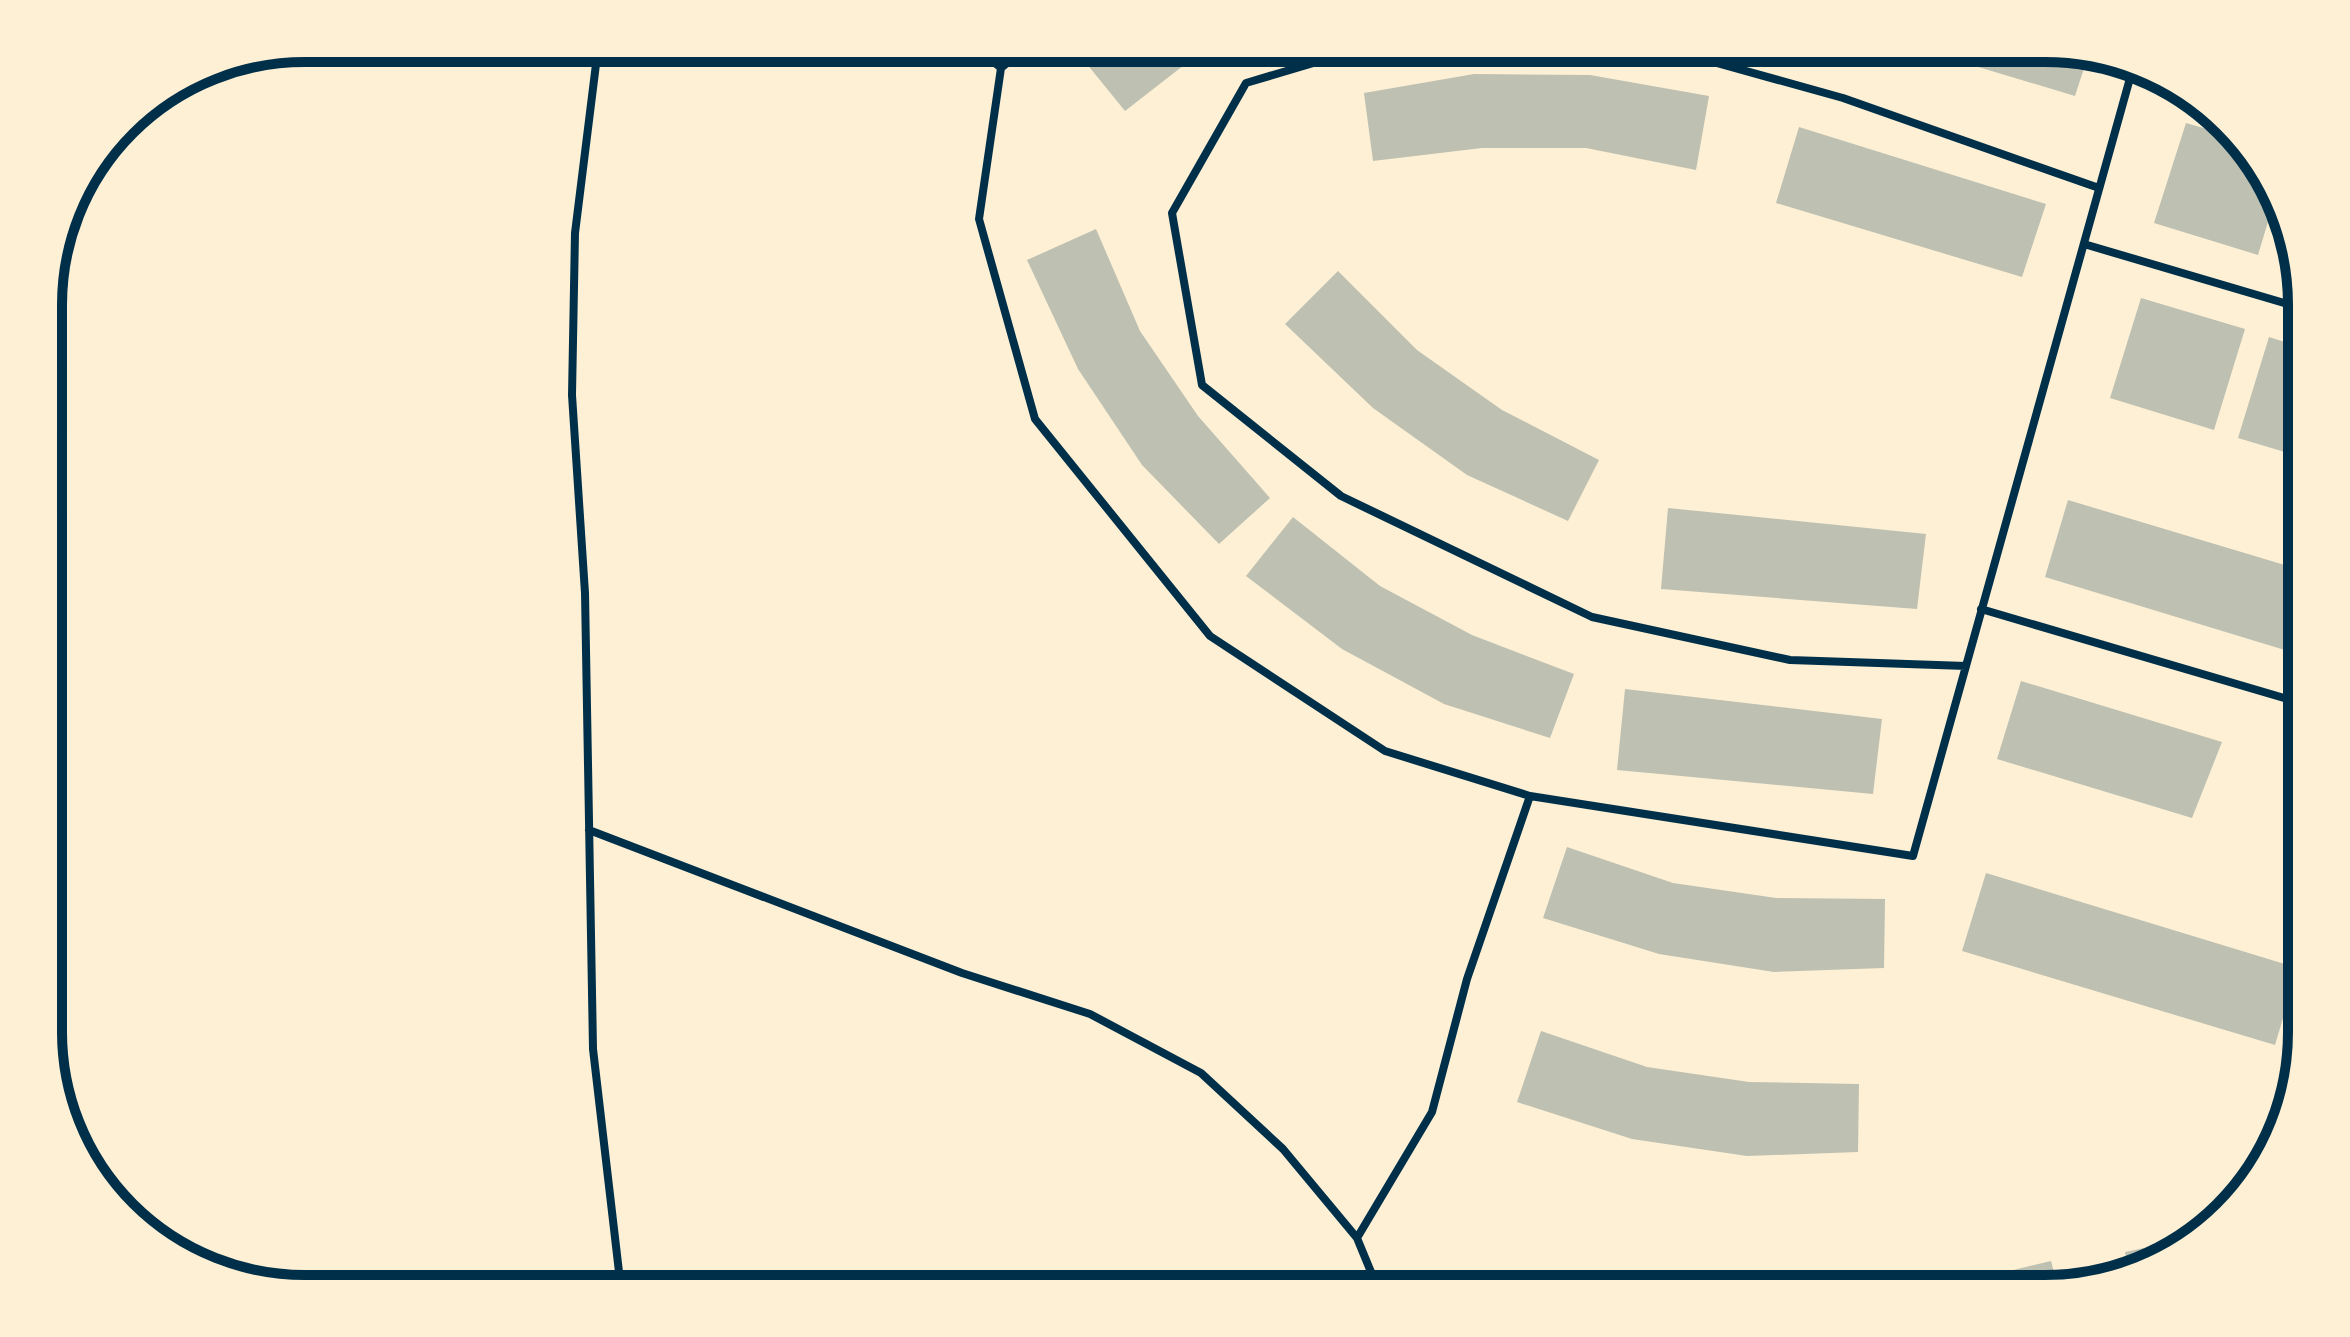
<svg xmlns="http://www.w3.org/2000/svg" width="2350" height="1337" viewBox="0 0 2350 1337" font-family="'Asap Condensed',sans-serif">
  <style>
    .building { fill: #bec0b2 }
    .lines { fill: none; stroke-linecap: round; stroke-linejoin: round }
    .minor { stroke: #003049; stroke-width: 8 }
    .rim { fill: none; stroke: #003049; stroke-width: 10 }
  </style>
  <rect width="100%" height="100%" fill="#fdf0d5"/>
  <!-- building -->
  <path class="building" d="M1093,48H1206L1125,111L1082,58Z
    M1915,48H2046L2087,59L2075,96Z
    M1474,74L1590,75L1709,96L1696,170L1586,148H1482L1373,161L1364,93Z
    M2186,123L2231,136L2259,162L2273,205L2258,255L2154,223Z
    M1799,127L2046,204L2022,277L1776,203Z
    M1096,229L1140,331L1198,416L1270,498L1219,544L1142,465L1078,369L1027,260Z
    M1338,271L1417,350L1502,410L1599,460L1568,521L1467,475L1373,408L1285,324Z
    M2141,298L2245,329L2214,430L2110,398Z
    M2269,337L2301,347V457L2238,438Z
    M2068,500L2301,570V655L2045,577Z
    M1668,508L1926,534L1917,609L1661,589Z
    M1293,517L1380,586L1472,635L1574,674L1550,738L1444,704L1342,649L1246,576Z
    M2021,681L2222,742L2192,818L1997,759Z
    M1625,689L1882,719L1873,794L1617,770Z
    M1567,847L1673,883L1776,898L1885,899L1884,968L1774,972L1659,954L1543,918Z
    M1986,873L2298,968L2275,1045L1962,951Z
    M1541,1031L1647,1067L1749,1082L1859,1084L1858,1152L1747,1156L1632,1139L1517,1102Z
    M2191,1238L2174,1254L2128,1268L2125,1252Z
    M2051,1261L2058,1288L1961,1289L1959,1283Z"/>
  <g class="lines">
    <!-- minor -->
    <path class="minor" d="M598,48L575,233L572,395L585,593L593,1049L621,1289
      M976,48L1001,68
      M1026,48L1001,68L979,219L1035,419L1210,636L1385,751L1530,796
      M1364,48L1246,83L1172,213L1202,385L1341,496L1592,617L1790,660L1966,666
      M1663,48L1843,98L2099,188
      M2084,244L2301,308
      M1981,609L2301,703
      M589,830L962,973L1090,1014L1201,1073L1283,1149L1357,1238L1378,1289
      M1357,1238L1432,1112L1467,979L1530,796L1913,856L2132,71"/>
  </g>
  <!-- crop -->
  <path d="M0 0H2350V1337H0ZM305 62H2045A243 243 0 0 1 2288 305V1032A243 243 0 0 1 2045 1275H305A243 243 0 0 1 62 1032V305A243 243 0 0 1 305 62Z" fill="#fdf0d5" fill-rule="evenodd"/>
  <path class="rim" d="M305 62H2045A243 243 0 0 1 2288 305V1032A243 243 0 0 1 2045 1275H305A243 243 0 0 1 62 1032V305A243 243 0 0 1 305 62Z"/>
</svg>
